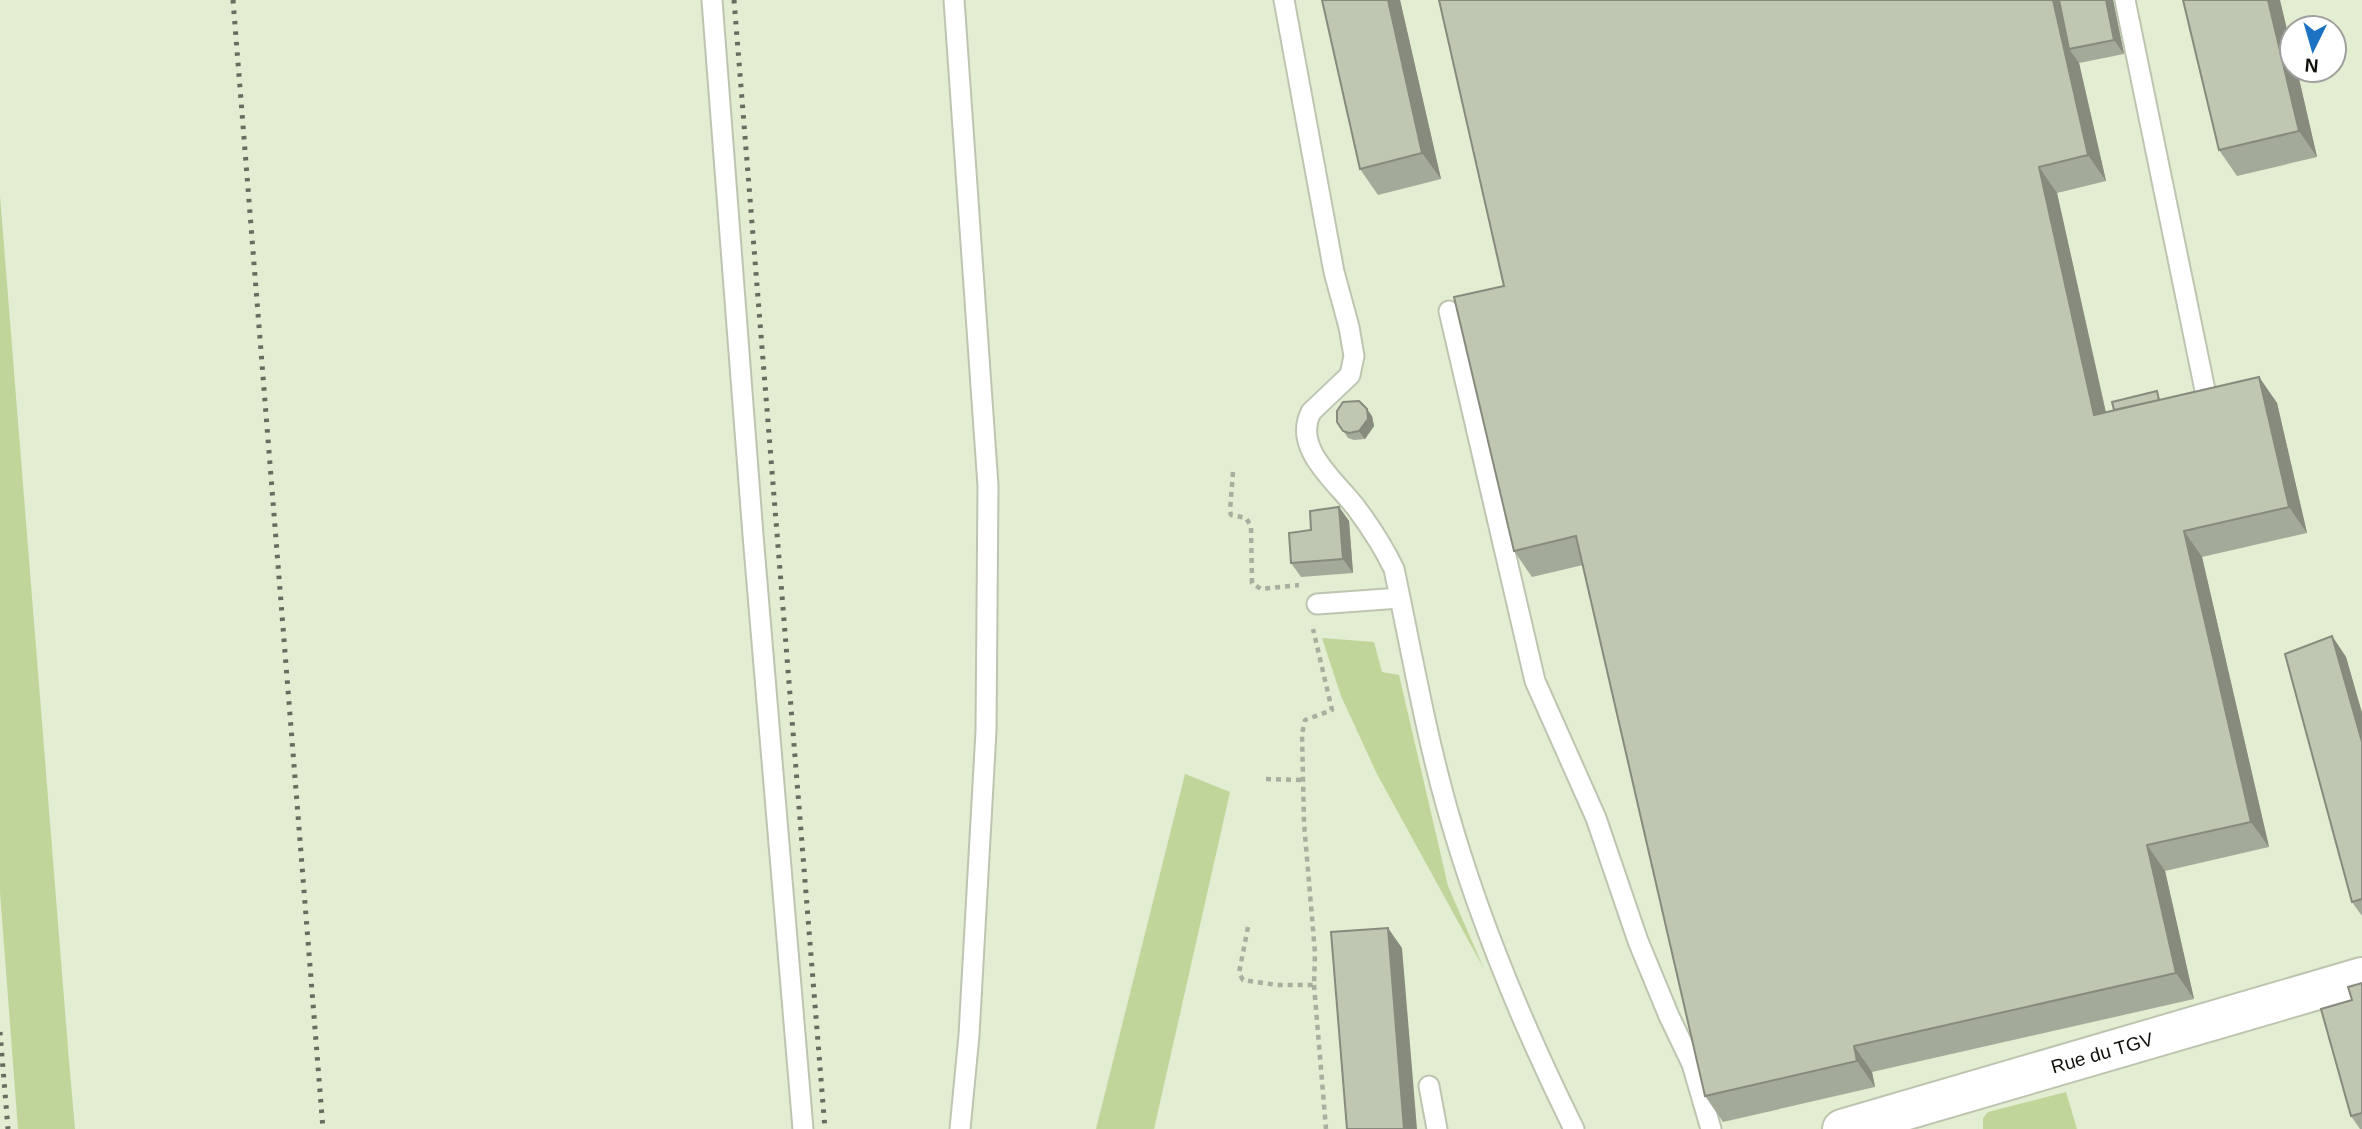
<svg xmlns="http://www.w3.org/2000/svg" width="2362" height="1129" viewBox="0 0 2362 1129" font-family="Helvetica,sans-serif">
  <style>
    .built { fill: #e2edd1; fill-rule: evenodd }
    .green { fill: #c0d599 }
    .lines { fill: none; stroke-linecap: round; stroke-linejoin: round }
    .lane-casing { stroke: #bdc5b1; stroke-width: 23 }
    .street-casing { stroke: #bdc5b1; stroke-width: 42 }
    .path { stroke: #a9af9f; stroke-width: 4.5; stroke-dasharray: 5 5; stroke-linecap: butt }
    .lane { stroke: #fff; stroke-width: 19 }
    .street { stroke: #fff; stroke-width: 38 }
    .rail { stroke: #686c60; stroke-width: 5; stroke-dasharray: 3.5 7; stroke-linecap: butt }
    .wall { fill: #a4aa99 }
    .shaded-wall { fill: #868b7d }
    .building { fill: #bfc6b2; stroke: #868b7d; stroke-width: 2 }
    .labels { text-anchor: middle; dominant-baseline: central; stroke-width: 6; stroke-linejoin: round; paint-order: stroke }
    .street-label { font-size: 19px; fill: #0f120b; stroke: #fff }
  </style>
  <rect width="100%" height="100%" fill="#eef5e1"/>
  <!-- built -->
  <path class="built" d="M0,0H2362V1129H0ZM2292,28H2334V70H2292Z"/>
  <!-- green -->
  <path class="green" d="M0,196L69,1061L75,1129H18L0,892Z
    M1322,638L1374,642L1382,672L1399,675L1448,886L1484,969L1377,774L1341,696Z
    M1185,774L1230,792L1154,1129H1096Z
    M2066,1092L2077,1129H1983V1118L1988,1112Z"/>
  <g class="lines">
    <!-- lane casing -->
    <g class="lane-casing">
      <path id="lane" d="M712,0L753,535L803,1129
        M954,0L988,486L986,731L969,1035L960,1129
        M1284,0L1334,272L1349,327L1354,356L1350,375L1311,412C1292,449 1338,483 1357,509C1371,528 1384,548 1394,569C1411,649 1425,730 1447,808C1478,918 1523,1026 1574,1129
        M2125,0L2207,400
        M1449,311L1535,681L1596,818L1638,941L1669,1016L1692,1064L1711,1129
        M1317,604L1400,598
        M1429,1086L1437,1129"/>
    </g>
    <!-- street casing -->
    <g class="street-casing">
      <path id="street" d="M1842,1129L2362,977"/>
    </g>
    <!-- path -->
    <path class="path" d="M1233,472L1230,511L1231,515L1246,518L1251,526L1252,583L1261,589L1299,585
      M1266,779L1303,780
      M1248,927L1239,973L1243,980L1277,985H1314L1315,953L1304,823L1302,734L1305,720L1332,710L1313,629
      M1314,985L1326,1129"/>
    <!-- lane -->
    <use href="#lane" class="lane"/>
    <!-- street -->
    <use href="#street" class="street"/>
    <!-- rail -->
    <path class="rail" d="M233,0L323,1129
      M734,0L825,1129
      M0,1032L8,1129"/>
  </g>
  <!-- wall -->
  <path class="wall" d="M1322,0H1400L1441,179L1378,195L1360,169Z
    M1439,0H2113L2124,54L2079,63L2106,181L2057,193L2106,412L2259,377L2277,403L2307,533L2202,557L2269,847L2165,871L2194,999L1872,1072L1875,1087L1723,1122L1705,1096L1583,565L1532,577L1514,551L1504,286Z
    M2292,70H2297L2317,157L2237,176L2219,150Z
    M1372,416L1374,426L1365,439L1354,440L1348,438L1337,422Z
    M1339,507L1349,521L1353,573L1301,577L1291,563L1311,530Z
    M2332,636L2346,657L2362,713V916L2352,902Z
    M2362,983V1129H2360L2351,1116L2352,1000Z"/>
  <!-- shaded-wall -->
  <path class="shaded-wall" d="M1388,0H1400L1441,179L1422,153Z
    M2053,0H2065L2069,49L2079,63L2106,181L2088,155Z
    M2106,0H2113L2124,54L2114,40Z
    M2268,0H2280L2292,50V70H2297L2317,157L2299,131Z
    M2039,167L2057,193L2112,441L2094,415Z
    M2259,377L2277,403L2307,533L2289,507Z
    M1367,409L1372,416L1374,426L1365,439L1359,431Z
    M1339,507L1349,521L1353,573L1343,559Z
    M2184,531L2202,557L2269,847L2251,822Z
    M2332,636L2346,657L2362,713V742Z
    M2147,845L2165,871L2194,999L2176,973Z
    M1388,928L1402,948L1417,1129H1404Z
    M1854,1046L1872,1072L1875,1087L1857,1061Z"/>
  <!-- building -->
  <path class="building" d="M1322,0H1388L1422,153L1360,169Z
    M1439,0H2053L2088,155L2039,167L2094,415L2259,377L2289,507L2184,531L2251,822L2147,845L2176,973L1854,1046L1857,1061L1705,1096L1576,536L1514,551L1454,297L1504,286Z
    M2059,0H2106L2114,40L2069,49Z
    M2183,0H2268L2299,131L2219,150Z
    M2157,391L2159,400L2114,410L2112,402Z
    M1359,401L1367,409L1368,419L1359,431L1349,433L1343,431L1337,422V411L1343,402Z
    M1339,507L1343,559L1291,563L1289,533L1311,530L1310,511Z
    M2332,636L2362,742V899L2352,902L2285,654Z
    M1388,928L1404,1129H1347L1331,932Z
    M2362,983V1113L2351,1116L2321,1009L2352,1000L2348,987Z"/>
  <g class="labels">
    <!-- street labels -->
    <g class="street-label">
      <text transform="translate(2102 1053) rotate(-16)">Rue du TGV</text>
    </g>
  </g>
  <!-- north arrow -->
  <g transform="translate(2313 49) rotate(185)"><circle r="33" fill="#ffffff" stroke="#9fa09d" stroke-width="2"/>
  <path d="M0-5L12 26L0 18L-12 26Z" fill="#1c73c1"/>
  <text y="-10" font-size="19" font-weight="bold" text-anchor="middle" fill="#0f120b">N</text>
  </g>
</svg>
